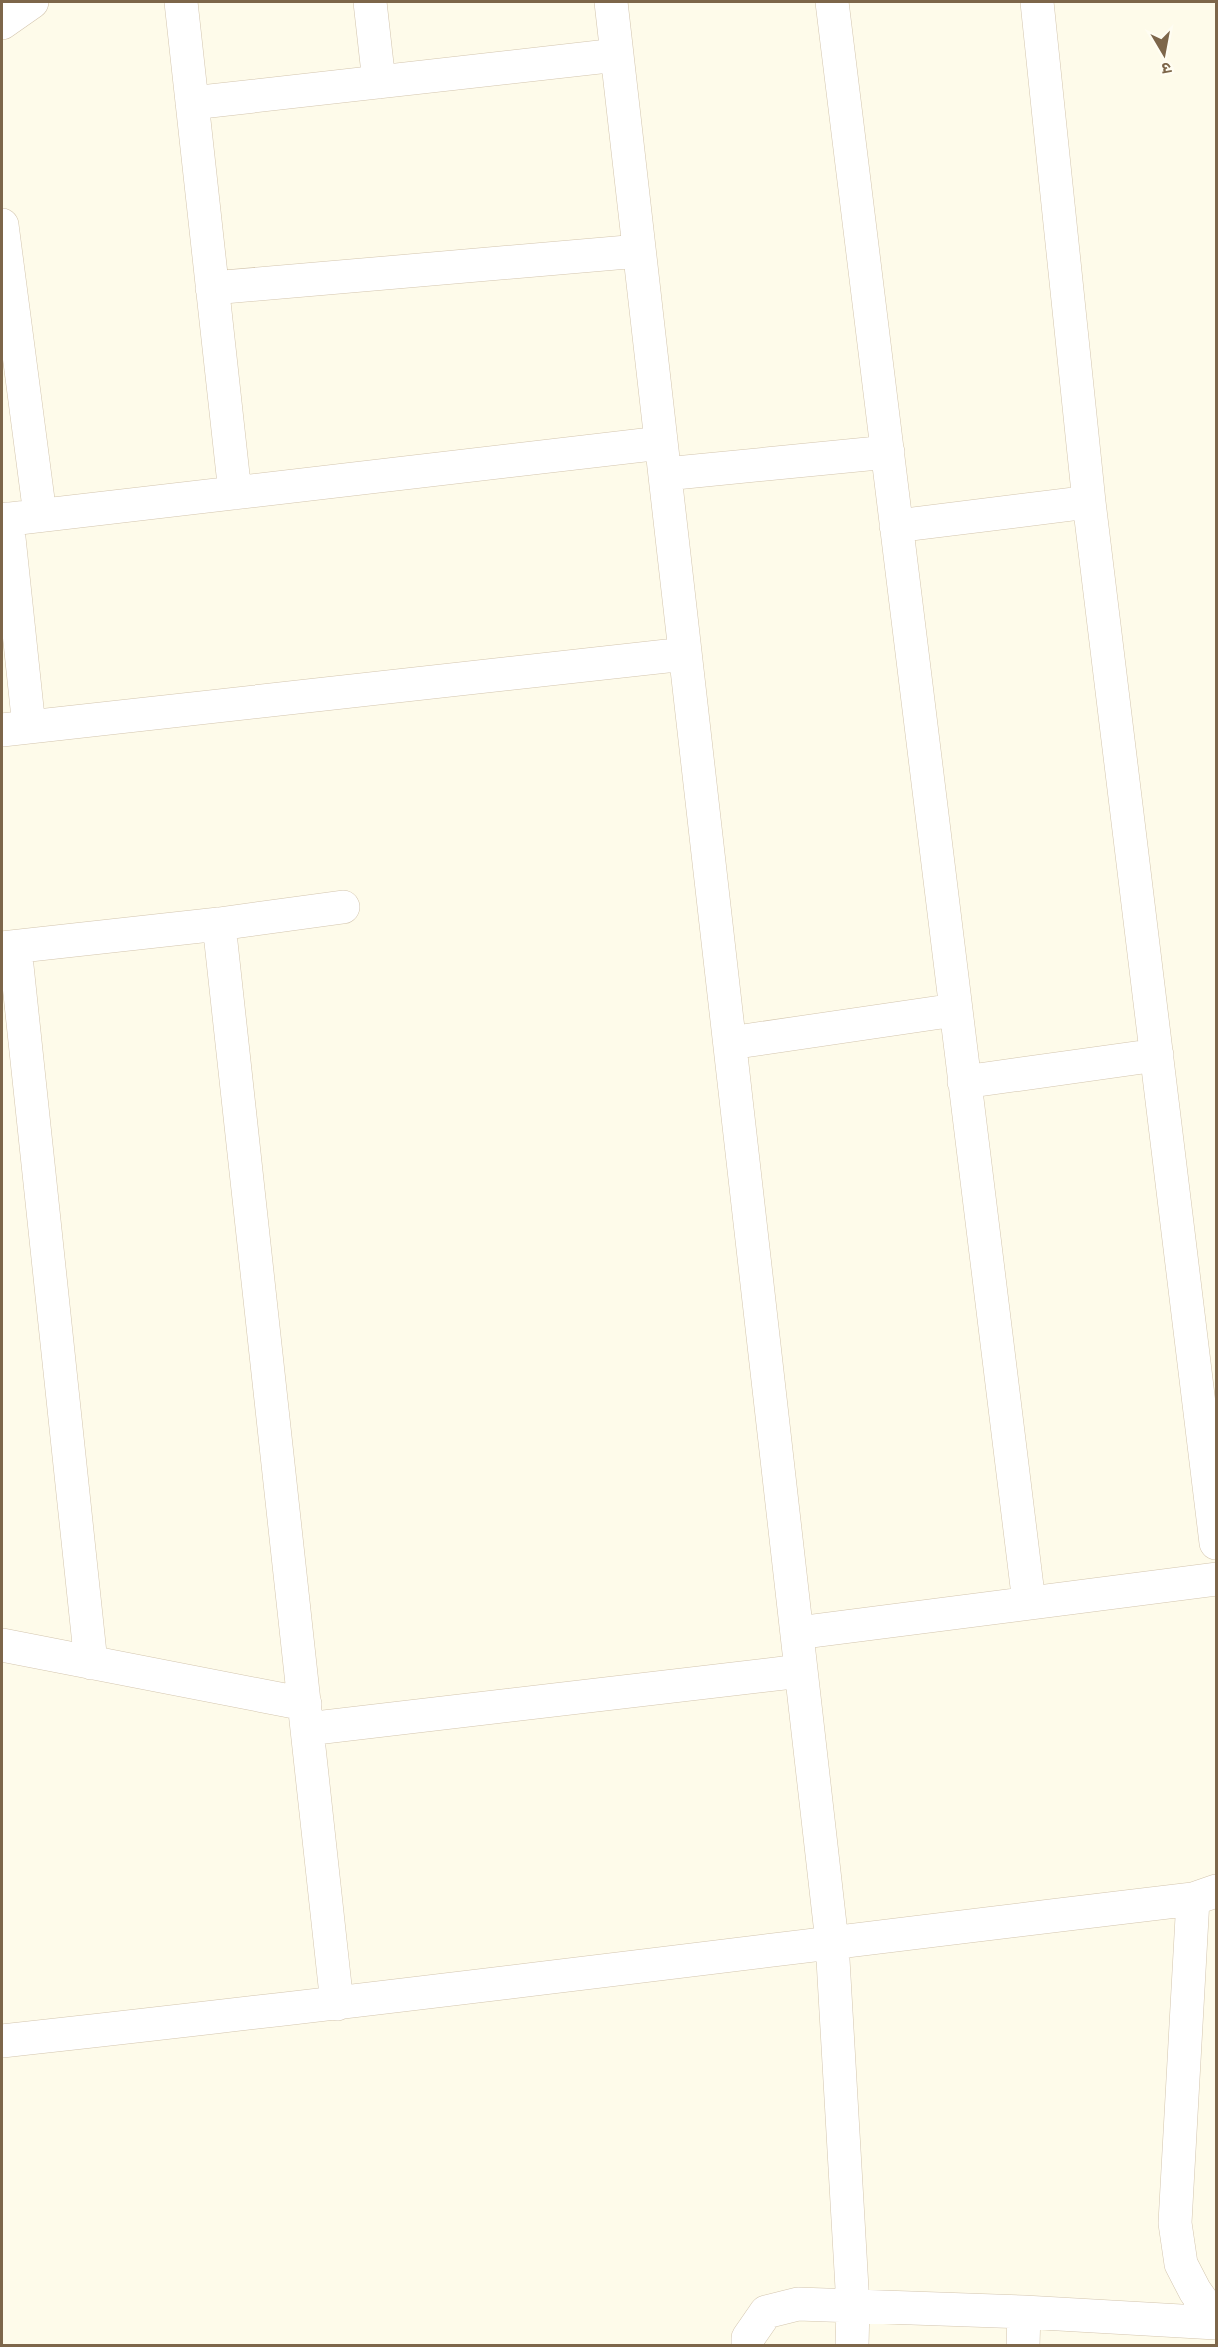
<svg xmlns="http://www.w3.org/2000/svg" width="1218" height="2347" viewBox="0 0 1218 2347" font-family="'Archivo Narrow','Noto Sans Devanagari',sans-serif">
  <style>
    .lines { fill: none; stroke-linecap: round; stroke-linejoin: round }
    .minor-casing { stroke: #d3c5ae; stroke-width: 34 }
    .minor { stroke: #fff; stroke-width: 33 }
  </style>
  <rect width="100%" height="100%" fill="#fefbea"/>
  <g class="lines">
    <!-- minor casing -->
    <g class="minor-casing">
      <path id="minor" d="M181,2L235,493
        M370,2L379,82
        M611,2L832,1942L853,2306L852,2346
        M832,2L1029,1603
        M1037,2L1089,502L1216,1543
        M2,23L32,2
        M192,103L617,55
        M2,225L40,515
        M212,288L639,251
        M665,474L888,452
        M7,519L29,727
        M2,520L661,443
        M896,526L1089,502
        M2,730L685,654
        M219,924L337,2004
        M15,947L91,1663
        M2,948L219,924L343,907
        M730,1043L955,1010
        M964,1082L1157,1055
        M797,1633L1216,1579
        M2,1645L305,1704
        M307,1729L801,1671
        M1193,1899L1175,2223L1181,2264L1195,2291L1216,2321
        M2,2041C399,1998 796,1946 1193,1899L1216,1891
        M748,2346V2338L766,2312L798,2304L1024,2312L1216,2323
        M1023,2346L1024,2312"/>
    </g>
    <!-- minor -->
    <use href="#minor" class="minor"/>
  </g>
  <!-- border -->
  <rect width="1218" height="2347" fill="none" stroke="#7d664a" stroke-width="6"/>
  <!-- north arrow -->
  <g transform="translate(1164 54) rotate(170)" stroke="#fffdf2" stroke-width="4.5" paint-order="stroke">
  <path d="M0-4.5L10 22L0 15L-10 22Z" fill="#7d664a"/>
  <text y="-9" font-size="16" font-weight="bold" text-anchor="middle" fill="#7d664a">उ</text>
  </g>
</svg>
